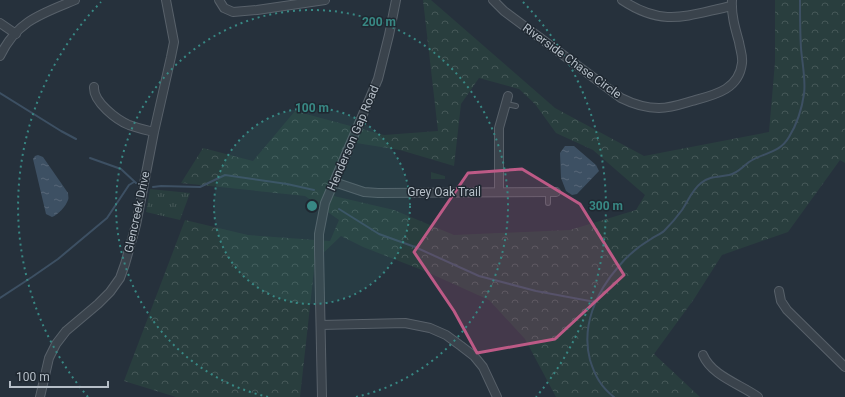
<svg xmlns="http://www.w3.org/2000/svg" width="845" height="397" viewBox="0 0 845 397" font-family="Roboto,sans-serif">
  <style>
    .grass { fill: url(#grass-tufts) }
    .forest { fill: url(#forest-crowns); fill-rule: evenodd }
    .green { fill: #293e3e }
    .water { fill: url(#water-ripples) }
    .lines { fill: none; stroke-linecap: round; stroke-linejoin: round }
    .stream { stroke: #3d5063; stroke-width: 2 }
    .service-casing { stroke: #58616a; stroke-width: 6 }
    .minor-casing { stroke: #58616a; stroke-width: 10 }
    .service { stroke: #3a434c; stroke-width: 4 }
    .minor { stroke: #3a434c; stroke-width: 8 }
    .marked { fill: #bd5a86; fill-opacity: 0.2; stroke: #bd5a86; stroke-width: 3; stroke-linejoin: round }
    .ring { fill: none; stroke: #388884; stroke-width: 2; stroke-dasharray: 2 4 }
    .labels { text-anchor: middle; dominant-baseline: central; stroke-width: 3; stroke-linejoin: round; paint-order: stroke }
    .street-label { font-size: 12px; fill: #b5bec7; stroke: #1f2831 }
    .centre { fill: #388884; stroke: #1f2831; stroke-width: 2 }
    .ring-label { font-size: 12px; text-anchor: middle; font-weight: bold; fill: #388884; stroke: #1f2831; stroke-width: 3; stroke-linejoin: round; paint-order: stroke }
  </style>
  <defs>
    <pattern id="grass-tufts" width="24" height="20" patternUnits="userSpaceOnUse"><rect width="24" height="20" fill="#293e3e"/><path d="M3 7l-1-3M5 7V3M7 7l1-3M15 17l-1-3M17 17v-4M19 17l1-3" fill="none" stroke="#465858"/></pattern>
    <pattern id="forest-crowns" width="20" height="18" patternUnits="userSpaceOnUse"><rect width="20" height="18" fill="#293e3e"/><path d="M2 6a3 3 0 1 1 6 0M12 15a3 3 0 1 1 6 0" fill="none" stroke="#465858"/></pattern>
    <pattern id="water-ripples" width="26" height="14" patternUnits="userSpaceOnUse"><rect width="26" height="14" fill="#3d5063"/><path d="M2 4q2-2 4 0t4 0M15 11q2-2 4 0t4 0" fill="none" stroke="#576778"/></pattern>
  </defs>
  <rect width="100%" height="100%" fill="#26313c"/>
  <!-- grass -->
  <path class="grass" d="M150,189L190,193L180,220L146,212Z"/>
  <!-- forest -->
  <path class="forest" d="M423,0H431L555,108L644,156L769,132L775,62V0H845V163L840,160L788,232L722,255L694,299L654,354L700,397H556L525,339L489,300L427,272L363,247L341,236L315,261L300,397H176L124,381L185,220L248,235L330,241L339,220L305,196L181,183L203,148L253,161L295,111L384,135L438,131ZM479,78L519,89L535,104L556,133L593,150L645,195L636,210L570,230L454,235L394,210L334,196L356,143L400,150L454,166L461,104Z"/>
  <!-- green -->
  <path class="green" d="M431,172L445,176V179H431Z"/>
  <!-- water -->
  <path class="water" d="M565,146H574L596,165L599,171L577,194L572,195L566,191L561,178L560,153Z
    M38,155L43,157L68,193C68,195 69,198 68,200C66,206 58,215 52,217L46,214L33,159L35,156Z"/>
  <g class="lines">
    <!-- stream -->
    <path class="stream" d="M0,93L61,131L76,139
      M90,158L121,169L136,183
      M153,187L161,186L200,187L225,175L287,184L314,190
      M339,209L379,234L415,247L479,276L536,291L595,302
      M0,298L32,277L58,259L107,218L129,185L134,182
      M614,397C601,387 595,376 590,360C581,326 596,292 619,266C628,255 639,246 651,239C655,236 661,234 664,231C670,225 677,217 682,210C688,201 692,190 701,183C709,176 719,177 729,175C738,173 742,167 749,162C764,152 779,154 789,137C797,124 802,108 804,94C806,80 802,62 801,48C800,32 800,16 800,0"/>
    <!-- service casing -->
    <g class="service-casing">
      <path id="service" d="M506,104L516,106
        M548,192V203"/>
    </g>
    <!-- minor casing -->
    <g class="minor-casing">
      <path id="minor" d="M219,0L224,8L233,12L257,10L325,0
        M493,0L504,11L621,98C633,104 646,108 659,108C671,108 682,104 692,101C714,95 739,90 742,63C743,56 740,49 739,42C735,28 731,14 732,0
        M622,0C664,28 687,15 732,6
        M0,23L16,34
        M0,56C17,21 41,14 75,0
        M94,87C93,102 117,120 129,125C137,128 146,130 154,132
        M334,182L364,192L378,193L556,192
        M499,192V128L508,96
        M779,291L781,301L787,310L845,367
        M321,325L405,323L430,328L446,335L461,346L474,356L483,367L497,397
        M703,355C712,376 740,384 758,397
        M40,397L49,358L56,344L66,331L98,304L110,292L120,278L125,264L136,225L154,132L171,57L174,42L166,0
        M322,397L319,250V234L325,203L378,79L389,35L396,0"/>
    </g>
    <!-- service -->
    <use href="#service" class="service"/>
    <!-- minor -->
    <use href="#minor" class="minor"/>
  </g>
  <!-- marked area -->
  <path class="marked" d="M522,169L580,204L624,275L555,339L477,353L454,311L414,252L468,173Z"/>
  <!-- distance rings -->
  <circle cx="312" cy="206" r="98" fill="#388884" fill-opacity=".12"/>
  <g class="ring">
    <circle cx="312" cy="206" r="98"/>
    <path d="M268 397A196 196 0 1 1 356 397"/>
    <path d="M88 397A294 294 0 0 1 101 2M523 2A294 294 0 0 1 536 397"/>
  </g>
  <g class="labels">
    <!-- street labels -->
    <g class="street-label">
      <text transform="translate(572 61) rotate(36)">Riverside Chase Circle</text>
      <text transform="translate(353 138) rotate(-67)">Henderson Gap Road</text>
      <text x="444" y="192">Grey Oak Trail</text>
      <text transform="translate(137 212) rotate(-78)">Glencreek Drive</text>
    </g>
  </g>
  <circle cx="312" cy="206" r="6" class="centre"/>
  <g class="ring-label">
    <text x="379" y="26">200 m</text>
    <text x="312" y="112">100 m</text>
    <text x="606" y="210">300 m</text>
  </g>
  <!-- scale -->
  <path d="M10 381v6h98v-6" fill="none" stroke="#b5bec7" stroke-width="2"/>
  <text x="16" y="381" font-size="12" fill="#b5bec7" stroke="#1f2831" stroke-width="3" paint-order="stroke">100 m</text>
</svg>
